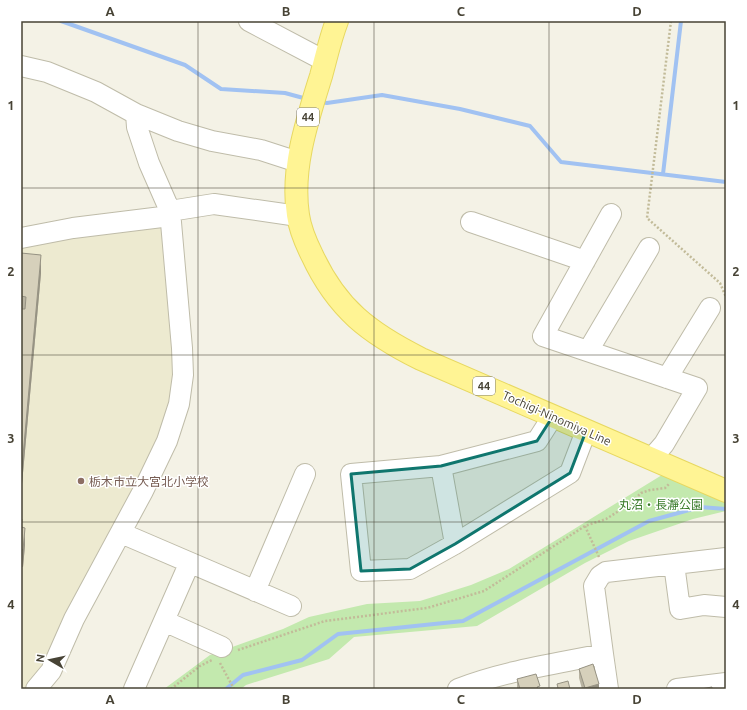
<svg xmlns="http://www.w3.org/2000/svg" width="747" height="710" viewBox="0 0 747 710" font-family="Ubuntu,'Noto Sans JP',sans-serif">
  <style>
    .education { fill: #edead0 }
    .green { fill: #c3e9ae }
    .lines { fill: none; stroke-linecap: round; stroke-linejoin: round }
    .stream { stroke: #a1c2f2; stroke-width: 4 }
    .minor-casing { stroke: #bfbca9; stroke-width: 22 }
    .major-casing { stroke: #e7d861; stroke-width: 24 }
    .path { stroke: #c2bb99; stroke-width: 2.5; stroke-dasharray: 2 2; stroke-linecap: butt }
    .minor { stroke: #fff; stroke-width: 20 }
    .major { stroke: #fff494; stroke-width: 22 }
    .wall { fill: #b8b3a1 }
    .shaded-wall { fill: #969283 }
    .building { fill: #d6d0bb; stroke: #969283 }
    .marked { fill: #0f766e; fill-opacity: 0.2; stroke: #0f766e; stroke-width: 3; stroke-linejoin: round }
    .grid { fill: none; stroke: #474335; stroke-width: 1; stroke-opacity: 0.55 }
    .education-dot { fill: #8d6e63; stroke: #fff; stroke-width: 1.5 }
    .labels { text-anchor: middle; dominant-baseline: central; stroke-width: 3; stroke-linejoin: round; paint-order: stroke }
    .shield { fill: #fff; stroke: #7e7b72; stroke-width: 1 }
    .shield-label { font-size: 11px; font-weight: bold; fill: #474335 }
    .street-label { font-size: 12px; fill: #474335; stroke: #fff }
    .education-label { font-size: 12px; fill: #785e54; stroke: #fff; text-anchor: start }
    .park-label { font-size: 12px; fill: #377a27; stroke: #fff }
    .neatline { fill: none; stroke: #474335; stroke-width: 1.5 }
    .grid-label { font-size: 13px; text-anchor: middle; font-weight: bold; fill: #474335 }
  </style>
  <rect width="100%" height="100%" fill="#f4f2e6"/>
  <!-- education -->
  <path class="education" d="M158,224L165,232L177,378L171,418L54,653L27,689H21V243Z"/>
  <!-- green -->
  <path class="green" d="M662,475L726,503V511L693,519L629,541L585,563L477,626L354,637L329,659L246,685L241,689H164L210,655L283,629L309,617L367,604L420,601L471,585L509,569Z"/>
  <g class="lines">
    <!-- stream -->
    <path class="stream" d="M61,21L185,65L221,89L285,93L307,99
      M320,102L327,103L382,95L460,109L530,126L561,162L726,182
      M663,174L681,21
      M226,689L243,675L302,660L338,634L463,621L649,521L700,507L726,509"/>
    <!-- minor casing -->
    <g class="minor-casing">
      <path id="minor" d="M249,21L325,61
        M21,66L47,72L96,92L136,114L178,131L212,141L261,150L298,162
        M170,211L214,204L298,216
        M611,214L543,336L697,388L664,444L651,459
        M471,222L585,261
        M21,238L73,228L170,216
        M588,351L649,248
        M667,378L710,308
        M441,466L351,474L361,571L410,569L455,544L570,473L586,431
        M121,533L291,606
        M455,544L441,466L537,441L553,416
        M674,564L680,609L704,605L726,607
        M255,591L305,474
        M164,621L222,647
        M603,654L594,586L600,576L606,572L726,558
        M36,689L51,671L74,619L143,491L167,441L179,404L183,375L182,348L170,211L149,163L137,127L136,114
        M134,689L189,564
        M458,689C504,671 555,664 603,654L608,689
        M677,689L726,683"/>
    </g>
    <!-- major casing -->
    <g class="major-casing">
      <path id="major" d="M337,21C330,39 326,58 321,76C307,121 291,168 298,215C300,229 306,243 312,255C337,309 369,333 421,359L726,491"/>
    </g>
    <!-- path -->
    <path class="path" d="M671,21L647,218L720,283L726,297
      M585,526L599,557
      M238,650L325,621L427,608L484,591L585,526L606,519L630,504L641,493L650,490L665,488L669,484
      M220,663L234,689
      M171,689L200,666L212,660"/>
    <!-- minor -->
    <use href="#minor" class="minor"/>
    <!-- major -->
    <use href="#major" class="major"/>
  </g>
  <!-- wall -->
  <path class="wall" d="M21,253L41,273L21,495Z
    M21,519L25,545L23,567H21Z
    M579,669L599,689H582L579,678Z
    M517,679L540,689H517Z"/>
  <!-- shaded-wall -->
  <path class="shaded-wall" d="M41,255V273L21,495V478Z
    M25,528V545L23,567V550Z
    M599,684V689H585V688Z"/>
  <!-- building -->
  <path class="building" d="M21,253L41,255L21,478V309H25L26,297L21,296Z
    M21,519H22L21,527L25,528L23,550L21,549Z
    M593,664L599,684L585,688L579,669Z
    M536,674L540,686L537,687L538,689H520L517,679Z
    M568,681L570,689H554L558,688L557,684Z
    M712,687V689H701Z"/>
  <!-- marked area -->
  <path class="marked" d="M553,416L586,431L570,473L455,544L410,569L361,571L351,474L441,466L537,441Z"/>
  <!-- grid -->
  <path class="grid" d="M198,21V689M374,21V689M549,21V689M21,188H726M21,355H726M21,522H726"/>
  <!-- markers -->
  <circle class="education-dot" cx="81" cy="481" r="4"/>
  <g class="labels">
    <!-- shield labels -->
    <g class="shield">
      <rect x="297" y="108" width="22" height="18" rx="3"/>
      <rect x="473" y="377" width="22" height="18" rx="3"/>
    </g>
    <g class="shield-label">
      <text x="308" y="117">44</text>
      <text x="484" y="386">44</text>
    </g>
    <!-- street labels -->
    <g class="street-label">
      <text transform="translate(557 418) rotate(24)">Tochigi-Ninomiya Line</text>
    </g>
    <!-- education labels -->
    <g class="education-label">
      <text x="89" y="481">栃木市立大宮北小学校</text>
    </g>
    <!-- park labels -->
    <g class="park-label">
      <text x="661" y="504">丸沼・長瀞公園</text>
    </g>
  </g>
  <!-- border -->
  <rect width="747" height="710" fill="none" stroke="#ffffff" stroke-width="44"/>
  <!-- north arrow -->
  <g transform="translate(50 660) rotate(279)" stroke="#ffffff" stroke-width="3" paint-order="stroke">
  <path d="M0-3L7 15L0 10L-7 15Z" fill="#474335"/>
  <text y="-6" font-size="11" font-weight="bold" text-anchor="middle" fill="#474335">N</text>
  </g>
  <rect x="22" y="22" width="703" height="666" class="neatline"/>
  <g class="grid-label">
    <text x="110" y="16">A</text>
    <text x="286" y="16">B</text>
    <text x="461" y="16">C</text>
    <text x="637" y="16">D</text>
    <text x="11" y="110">1</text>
    <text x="736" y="110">1</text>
    <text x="11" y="276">2</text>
    <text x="736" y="276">2</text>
    <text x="11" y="443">3</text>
    <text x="736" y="443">3</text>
    <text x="11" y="609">4</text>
    <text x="736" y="609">4</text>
    <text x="110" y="704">A</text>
    <text x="286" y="704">B</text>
    <text x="461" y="704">C</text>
    <text x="637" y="704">D</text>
  </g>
</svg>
